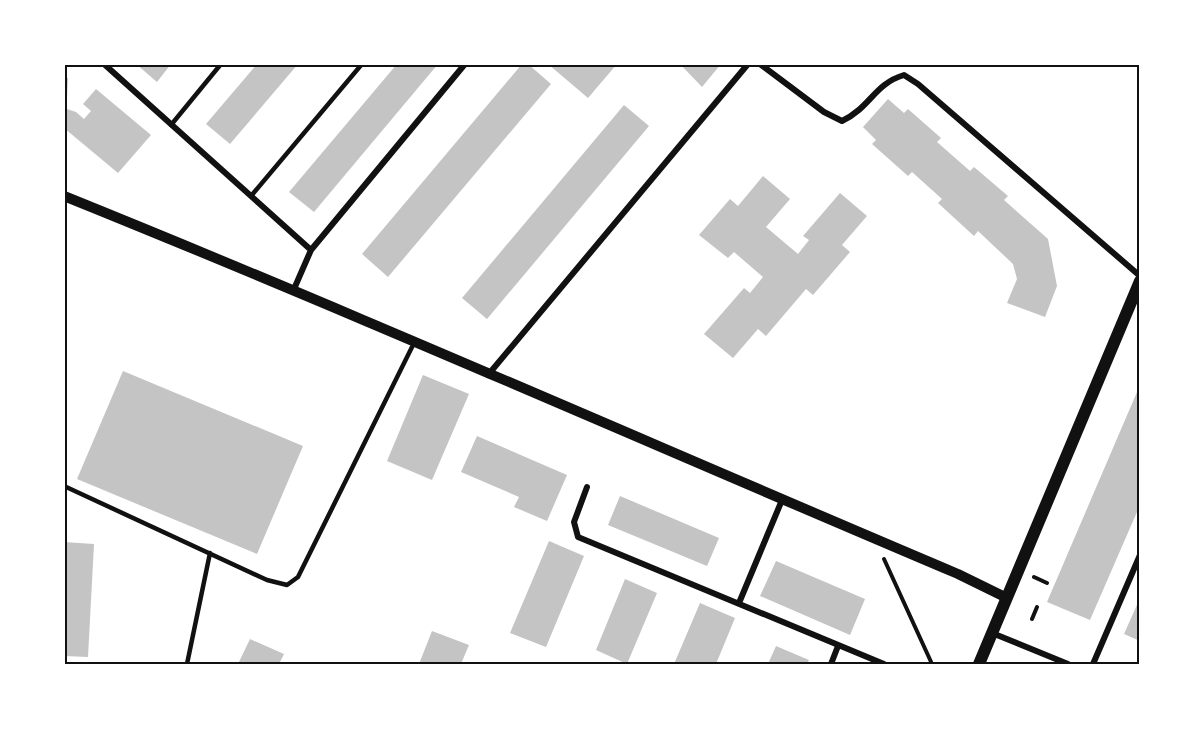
<svg xmlns="http://www.w3.org/2000/svg" width="1204" height="729" viewBox="0 0 1204 729" font-family="'Archivo Narrow',sans-serif">
  <style>
    .building { fill: #c4c4c4 }
    .lines { fill: none; stroke-linecap: round; stroke-linejoin: round }
    .path { stroke: #111; stroke-width: 4 }
    .service { stroke: #111; stroke-width: 4.5 }
    .minor { stroke: #111; stroke-width: 6 }
    .tertiary { stroke: #111; stroke-width: 10 }
    .secondary { stroke: #111; stroke-width: 12 }
    .neatline { fill: none; stroke: #111; stroke-width: 2 }
  </style>
  <rect width="100%" height="100%" fill="#fff"/>
  <!-- building -->
  <path class="building" d="M136,64H171L157,82Z
    M257,64H298L230,144L206,124Z
    M397,64H438L314,212L289,192Z
    M522,64H528L551,84L388,277L362,254Z
    M548,64H617L588,98Z
    M680,64H721L702,87Z
    M64,78H68L67,97H64Z
    M96,89L151,135L118,173L64,128V108L76,112L84,119L91,111L83,104Z
    M888,99L904,113L908,109L941,138L937,142L970,171L974,167L1008,196L1004,200L1048,239L1057,286L1045,317L1007,303L1017,279L1013,264L978,231L974,236L938,203L942,199L912,172L908,176L872,144L876,140L863,127Z
    M624,105L649,126L487,319L462,298Z
    M763,176L790,199L766,227L798,254L809,240L803,236L840,193L867,216L842,245L850,252L813,295L806,289L766,336L758,329L733,358L704,334L744,288L750,293L763,277L734,252L728,258L699,235L730,199L738,206Z
    M123,371L303,446L257,554L77,479Z
    M423,375L469,394L432,480L387,461Z
    M1140,385V505L1090,620L1047,602Z
    M477,436L567,475L547,521L514,507L519,497L461,472Z
    M620,496L719,538L707,566L608,525Z
    M549,541L584,556L546,647L510,633Z
    M64,542L94,544L88,657L64,656Z
    M776,561L865,599L850,635L760,596Z
    M625,579L657,593L627,664L596,650Z
    M1140,598V641L1124,634Z
    M700,603L735,618L716,664H674Z
    M432,631L469,645L461,664H419Z
    M250,639L284,654L279,664H238Z
    M776,646L809,660L807,664H768Z"/>
  <g class="lines">
    <!-- path -->
    <path class="path" d="M884,559L932,664
      M1034,577L1047,583
      M1032,619L1037,607"/>
    <!-- service -->
    <path class="service" d="M171,125L221,64
      M251,196L362,64
      M64,486L267,580L287,585L298,577L414,343
      M187,664L210,553"/>
    <!-- minor -->
    <path class="minor" d="M104,64L311,250
      M760,64L824,112L842,121C871,107 874,84 904,75L918,84L1140,276
      M294,289L311,250L465,64
      M488,375L748,64
      M587,487L574,522L578,537L884,664
      M739,603L782,500
      M992,633L1068,664
      M831,664L838,646
      M1093,664L1140,555"/>
    <!-- tertiary -->
    <path class="tertiary" d="M64,196C364,317 660,448 958,574L1007,598"/>
    <!-- secondary -->
    <path class="secondary" d="M979,664L1140,281"/>
  </g>
  <!-- border -->
  <rect width="1204" height="729" fill="none" stroke="#ffffff" stroke-width="132"/>
  <rect x="66" y="66" width="1072" height="597" class="neatline"/>
</svg>
